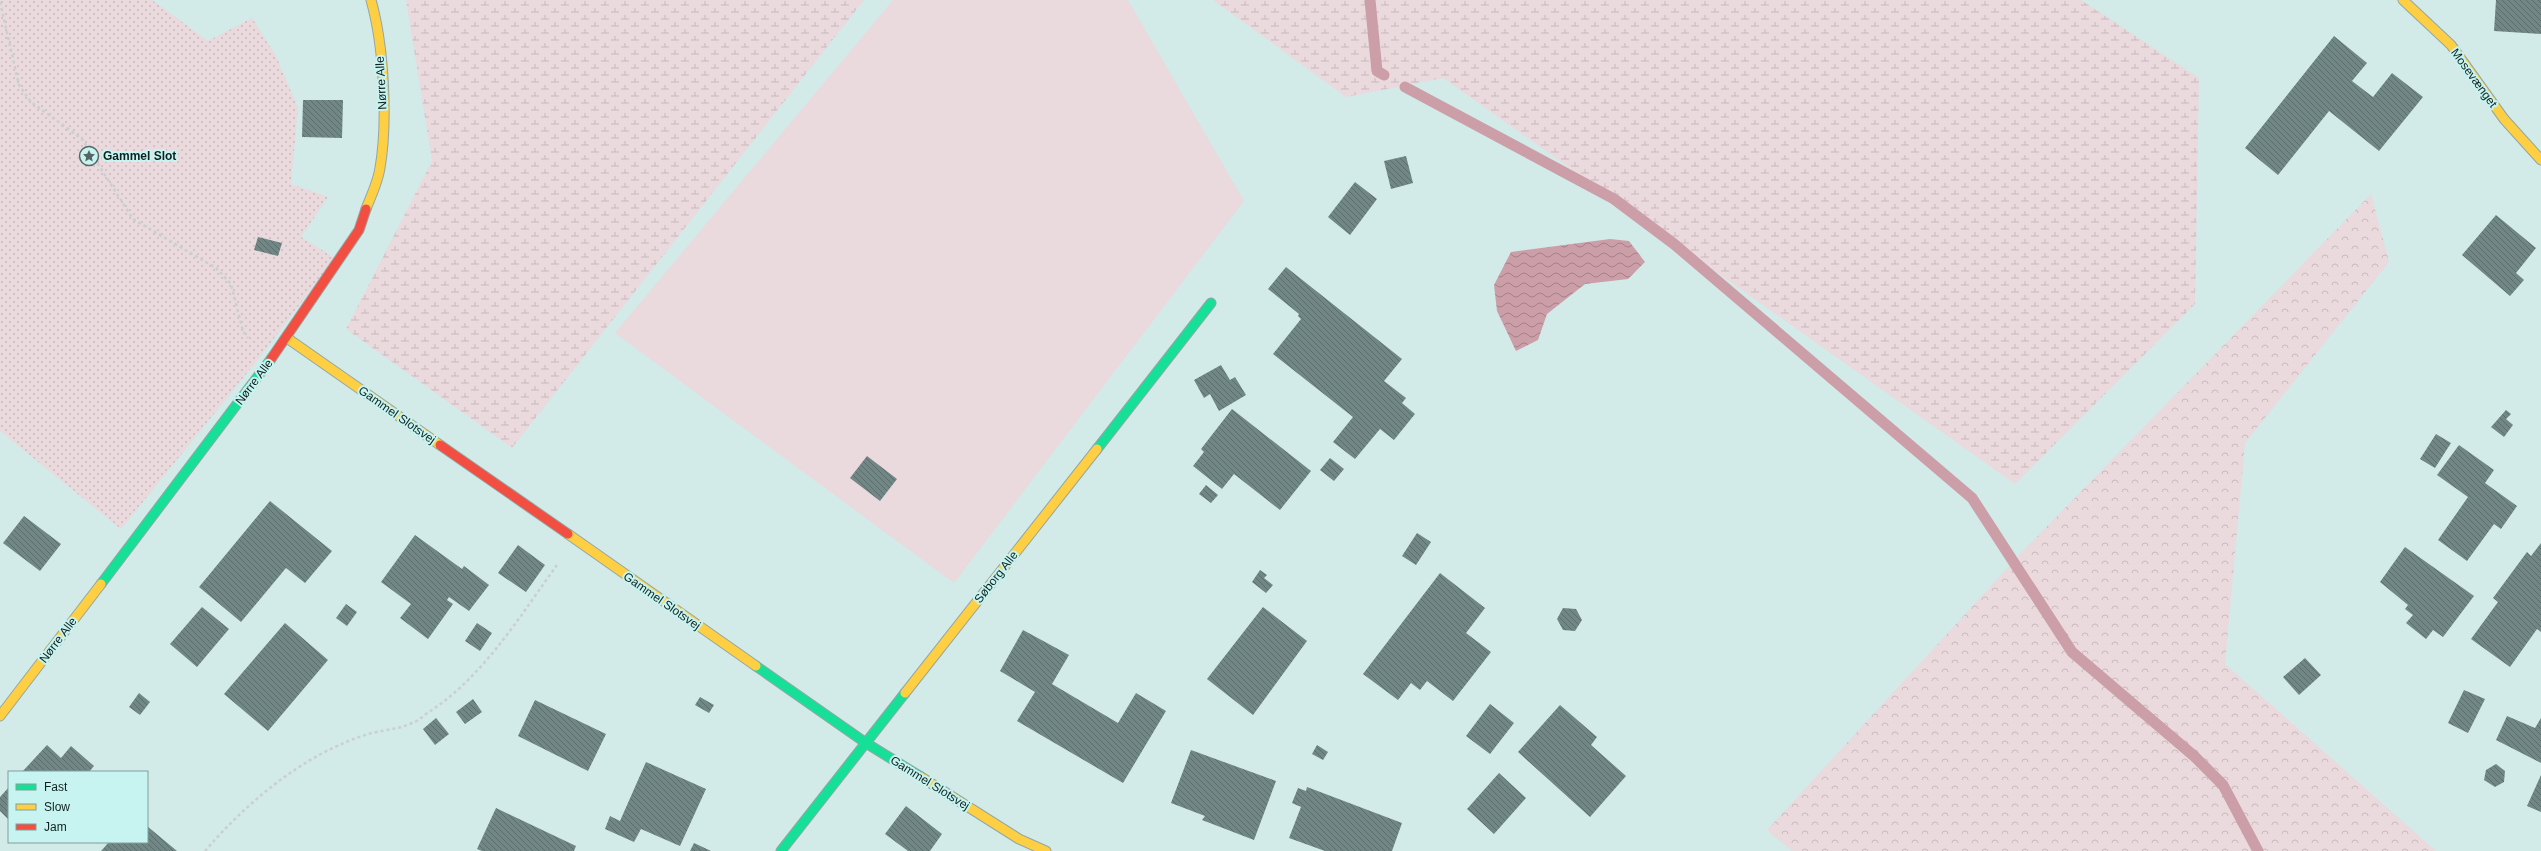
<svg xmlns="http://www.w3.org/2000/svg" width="2541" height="851" viewBox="0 0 2541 851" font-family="Arial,sans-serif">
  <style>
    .grass { fill: url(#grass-dots) }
    .forest { fill: url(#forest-crowns) }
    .wetland { fill: url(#wetland-marsh) }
    .pitch { fill: #ead9dd }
    .water { fill: url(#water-waves) }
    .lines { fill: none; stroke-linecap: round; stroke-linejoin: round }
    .stream { stroke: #cc9ea8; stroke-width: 11 }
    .building { fill: url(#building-back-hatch) }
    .fast-casing { stroke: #93a6a4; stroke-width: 11 }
    .slow-casing { stroke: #93a6a4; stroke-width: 11 }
    .jam-casing { stroke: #93a6a4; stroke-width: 11 }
    .path { stroke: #c9d0cf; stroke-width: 2.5; stroke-dasharray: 3 3; stroke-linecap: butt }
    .fast { stroke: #16e098; stroke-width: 9 }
    .slow { stroke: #ffcf43; stroke-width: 9 }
    .jam { stroke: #f24e42; stroke-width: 9 }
    .labels { text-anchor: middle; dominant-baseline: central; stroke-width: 4; stroke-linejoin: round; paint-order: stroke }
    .street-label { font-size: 12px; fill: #102120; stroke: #c7f4f0 }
    .poi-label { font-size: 12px; font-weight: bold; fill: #102120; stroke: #c7f4f0; text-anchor: start }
  </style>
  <defs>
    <pattern id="grass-dots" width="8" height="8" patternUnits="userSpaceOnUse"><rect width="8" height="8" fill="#ead9dd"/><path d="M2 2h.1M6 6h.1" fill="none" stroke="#c8babd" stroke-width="1.8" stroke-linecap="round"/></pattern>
    <pattern id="forest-crowns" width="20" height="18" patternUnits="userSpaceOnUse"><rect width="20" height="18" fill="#ead9dd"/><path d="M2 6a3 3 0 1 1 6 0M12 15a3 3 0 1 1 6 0" fill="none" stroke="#c8babd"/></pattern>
    <pattern id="wetland-marsh" width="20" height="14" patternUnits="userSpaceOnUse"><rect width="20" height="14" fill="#ead9dd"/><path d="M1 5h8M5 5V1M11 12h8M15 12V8" fill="none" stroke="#c8babd"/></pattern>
    <pattern id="water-waves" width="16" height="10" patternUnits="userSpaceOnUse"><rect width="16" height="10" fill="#cc9ea8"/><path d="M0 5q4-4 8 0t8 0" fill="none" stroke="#a48088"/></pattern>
    <pattern id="building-back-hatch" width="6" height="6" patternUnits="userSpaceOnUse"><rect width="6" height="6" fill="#718786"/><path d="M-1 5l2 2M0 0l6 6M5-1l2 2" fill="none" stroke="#5b6e6d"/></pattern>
  </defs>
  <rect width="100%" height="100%" fill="#d2eae8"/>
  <!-- grass -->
  <path class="grass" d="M0,0H152L208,41L252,18L276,56L298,108L291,184L328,197L301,237L335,258L260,357L121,529L0,431Z"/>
  <!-- forest -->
  <path class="forest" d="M2371,194L2389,262L2245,443L2225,664L2436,851H1792L1767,830L2023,551Z"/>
  <!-- wetland -->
  <path class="wetland" d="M406,0H864L512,448L346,329L432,161Z
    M1213,0H2081L2199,78L2195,304L2015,484L1443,78L1346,97Z"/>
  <!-- pitch -->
  <path class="pitch" d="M893,0H1128L1244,201L954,583L615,333Z"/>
  <!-- water -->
  <path class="water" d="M1610,239L1629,241L1645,262L1628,279L1585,284L1547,314L1538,340L1516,351L1497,311L1494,285L1511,252Z"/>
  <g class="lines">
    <!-- stream -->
    <path class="stream" d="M1370,0L1377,71L1384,75
      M1405,87L1614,199L1674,244L1972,498L2072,652L2194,756L2223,785L2258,851"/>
  </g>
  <!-- building -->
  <path class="building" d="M2496,0H2541V34L2494,31Z
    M2334,36L2367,63L2352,81L2373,97L2392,73L2423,97L2379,151L2329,111L2278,175L2245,148Z
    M303,100H343L342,138L302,137Z
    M1406,156L1413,183L1391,189L1384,161Z
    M1355,182L1377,199L1350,235L1328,217Z
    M2496,215L2536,248L2516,273L2524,280L2510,296L2462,255Z
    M258,237L282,243L278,256L254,250Z
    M1286,267L1402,359L1384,381L1406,398L1402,403L1415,414L1394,440L1380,429L1355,459L1333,442L1353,417L1273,354L1301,319L1298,316L1299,314L1268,289Z
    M1221,365L1230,380L1235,377L1246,395L1219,411L1210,394L1204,398L1194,380Z
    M1232,409L1311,471L1280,510L1234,474L1222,489L1193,466L1204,452L1201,449Z
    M2506,410L2511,414L2506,419L2513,425L2504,437L2491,427Z
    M2436,434L2451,443L2435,468L2420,459Z
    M2459,445L2494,470L2485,483L2517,506L2501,529L2494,524L2467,561L2438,540L2468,497L2437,475Z
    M867,456L897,479L880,501L850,478Z
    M1330,458L1344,469L1334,481L1320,470Z
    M1206,485L1218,495L1211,503L1199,494Z
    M270,501L332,551L305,583L286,568L241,622L199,587Z
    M24,516L61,544L40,571L3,543Z
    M1417,533L1431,542L1416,565L1402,556Z
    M415,535L462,569L464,566L489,585L469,611L449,597L447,600L453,604L428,639L400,618L411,604L381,582Z
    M2541,543V632L2537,629L2510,667L2471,639L2498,602L2493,598L2527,552L2531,556Z
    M518,545L545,565L526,592L498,573Z
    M2405,547L2474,596L2443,637L2433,630L2426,639L2406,623L2413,615L2405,609L2408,605L2380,582Z
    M1260,570L1267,575L1264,578L1273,585L1266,593L1252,582Z
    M1440,573L1485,608L1466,633L1491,652L1453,701L1427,681L1420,690L1411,683L1398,700L1363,674Z
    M346,604L357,612L347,626L336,618Z
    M202,607L229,629L197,667L170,644Z
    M1263,607L1307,641L1253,715L1207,679Z
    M1563,608L1576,609L1582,620L1575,631L1563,630L1557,619Z
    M285,623L328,660L268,731L224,694Z
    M477,623L492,633L480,651L465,641Z
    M1023,630L1069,655L1052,684L1118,723L1136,693L1166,711L1123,783L1017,721L1035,692L1000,671Z
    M2305,658L2321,675L2299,695L2283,677Z
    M2464,690L2485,699L2468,733L2448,723Z
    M139,693L150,702L140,715L129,707Z
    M700,697L714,705L709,713L695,705Z
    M473,699L482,712L465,724L456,712Z
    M535,700L606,734L588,771L518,736Z
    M1490,704L1514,723L1490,754L1466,736Z
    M1560,705L1597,737L1591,745L1626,776L1590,817L1518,752Z
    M2507,716L2535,728L2541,718V763L2496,740Z
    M436,718L449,734L435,745L423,729Z
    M47,745L61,758L71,746L94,766L89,772H22Z
    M1317,745L1328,752L1323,760L1312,754Z
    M1191,750L1276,781L1254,840L1202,820L1205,816L1171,803Z
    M646,762L706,789L680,846L641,829L634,842L605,829L610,816L620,821Z
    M2496,764L2505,771L2504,782L2495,787L2484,780L2486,770Z
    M1499,773L1526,798L1494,834L1467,809Z
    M2541,775V812L2527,806Z
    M9,787V820L0,811V797Z
    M1307,787L1402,823L1392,851H1325L1289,838L1301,807L1292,803L1298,788L1306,791Z
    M906,806L942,834L930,851H908L885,834Z
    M496,808L576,846L574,851H482L477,849Z
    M147,826L177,851H101L109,842H147Z
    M694,843L711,851H690Z"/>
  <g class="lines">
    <!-- fast casing -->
    <g class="fast-casing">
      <path id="fast" d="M1097,449L1211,303
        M101,584L271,359
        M756,666L866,743L921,777
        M781,851L905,693"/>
    </g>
    <!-- slow casing -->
    <g class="slow-casing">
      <path id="slow" d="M2403,0L2451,45L2504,119L2541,160
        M366,209C371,196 378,182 380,168C388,121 384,46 371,0
        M287,338L440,445
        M568,534L756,666
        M905,693L1097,449
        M0,716L101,584
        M921,777L1019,839L1046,851"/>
    </g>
    <!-- jam casing -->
    <g class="jam-casing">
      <path id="jam" d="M271,359L359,230L366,209
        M440,445L568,534"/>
    </g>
    <!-- path -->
    <path class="path" d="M0,2L19,85L31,102L82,139L133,219L216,268L231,284L243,331L248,338
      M205,851C247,802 303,755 365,735C380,730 397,730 412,723C419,721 425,714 432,710C485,674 520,616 557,565"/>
    <!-- fast -->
    <use href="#fast" class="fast"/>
    <!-- slow -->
    <use href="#slow" class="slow"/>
    <!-- jam -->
    <use href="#jam" class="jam"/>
  </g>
  <!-- icons -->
  <defs>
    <g id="sight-ring" transform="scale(1)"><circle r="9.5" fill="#c7f4f0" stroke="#546766" stroke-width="1.5"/><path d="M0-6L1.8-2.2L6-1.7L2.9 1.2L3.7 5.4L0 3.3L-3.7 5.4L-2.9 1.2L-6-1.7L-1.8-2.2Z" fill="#546766"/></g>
  </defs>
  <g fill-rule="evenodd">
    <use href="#sight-ring" x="89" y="156"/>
  </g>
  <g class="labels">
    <!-- street labels -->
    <g class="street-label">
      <text transform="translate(2474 78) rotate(54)">Mosevænget</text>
      <text transform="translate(381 83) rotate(-93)">Nørre Alle</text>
      <text transform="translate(254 382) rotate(-53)">Nørre Alle</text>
      <text transform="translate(397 415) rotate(35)">Gammel Slotsvej</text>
      <text transform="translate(996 577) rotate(-52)">Søborg Alle</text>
      <text transform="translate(662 601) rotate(35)">Gammel Slotsvej</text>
      <text transform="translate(58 640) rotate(-53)">Nørre Alle</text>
      <text transform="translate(930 783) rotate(32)">Gammel Slotsvej</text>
    </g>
    <!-- poi labels -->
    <g class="poi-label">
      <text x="103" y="156">Gammel Slot</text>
    </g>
  </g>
  <!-- legend -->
  <rect x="8" y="771" width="140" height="72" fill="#c7f4f0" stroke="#7ea09d"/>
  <rect x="16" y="784" width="20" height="6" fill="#16e098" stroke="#7ea09d"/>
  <text x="44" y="791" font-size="12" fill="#102120">Fast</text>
  <rect x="16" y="804" width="20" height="6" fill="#ffcf43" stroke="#7ea09d"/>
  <text x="44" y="811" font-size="12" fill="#102120">Slow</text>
  <rect x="16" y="824" width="20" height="6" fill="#f24e42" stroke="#7ea09d"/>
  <text x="44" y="831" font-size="12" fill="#102120">Jam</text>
</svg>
